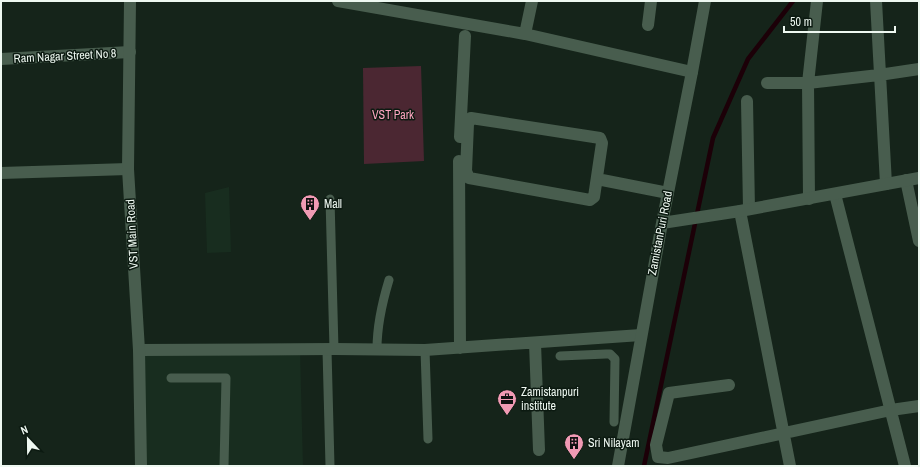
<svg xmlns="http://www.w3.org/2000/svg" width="920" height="467" viewBox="0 0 920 467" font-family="'Archivo Narrow',sans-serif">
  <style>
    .built { fill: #182d1f }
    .green { fill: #4b2732 }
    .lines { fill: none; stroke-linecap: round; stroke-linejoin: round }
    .stream { stroke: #1c0008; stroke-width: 4.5 }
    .service { stroke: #485d4e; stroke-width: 9 }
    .minor { stroke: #485d4e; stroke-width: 12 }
    .tertiary { stroke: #485d4e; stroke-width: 12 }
    .labels { text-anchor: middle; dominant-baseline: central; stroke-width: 3; stroke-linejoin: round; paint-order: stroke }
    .street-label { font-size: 12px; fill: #eef8f1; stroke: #0c1a11 }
    .park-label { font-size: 12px; fill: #fea5c0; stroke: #0c1a11 }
    .poi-label { font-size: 12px; fill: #eef8f1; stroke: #0c1a11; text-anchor: start }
  </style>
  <rect width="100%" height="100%" fill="#15241a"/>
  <!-- built -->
  <path class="built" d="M229,187L231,252L207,253L205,193Z
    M300,349L303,466H142L139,354Z"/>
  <!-- green -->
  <path class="green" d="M421,66L424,161L364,164L363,68Z"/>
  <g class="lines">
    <!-- stream -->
    <path class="stream" d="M644,466L713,138L748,59L793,1"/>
    <!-- service -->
    <path class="service" d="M330,199L334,349
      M377,349C377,325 382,303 389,280
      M327,350L330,466
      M425,350L428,439
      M560,356L606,354H610L615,359L614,422
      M171,378H226L224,466"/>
    <!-- minor -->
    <path class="minor" d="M338,1L525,34L692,72
      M876,1L886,184
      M648,25L651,1
      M525,34L532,1
      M1,59L130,52
      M767,83H808L879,75L919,69
      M747,101L749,209
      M471,118L600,138L602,143L594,197L590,200L469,178L466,171L468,124Z
      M460,137L465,36
      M459,161L460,348
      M1,173L128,169
      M597,179L668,193
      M906,180L919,241
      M835,194L905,466
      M809,199L808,83L817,1
      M740,211L790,466
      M535,343L539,450
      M139,350L335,349L425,350L641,335
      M729,385L669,393L656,445L658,457L668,458L891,410L919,406"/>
    <!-- tertiary -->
    <path class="tertiary" d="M130,1L128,169L139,350L141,466
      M662,223L740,211L919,178
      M618,466L662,223L692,72L705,1"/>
  </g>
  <!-- icons -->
  <defs>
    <g id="building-pin" transform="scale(1)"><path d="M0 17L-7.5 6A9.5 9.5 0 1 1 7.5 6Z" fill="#f19ab4" stroke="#0c1a11"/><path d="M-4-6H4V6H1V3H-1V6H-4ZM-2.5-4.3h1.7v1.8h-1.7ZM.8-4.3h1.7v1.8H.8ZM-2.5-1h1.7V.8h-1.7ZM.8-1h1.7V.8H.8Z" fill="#111"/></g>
    <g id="office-pin" transform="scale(1)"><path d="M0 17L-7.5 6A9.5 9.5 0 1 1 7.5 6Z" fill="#f19ab4" stroke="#0c1a11"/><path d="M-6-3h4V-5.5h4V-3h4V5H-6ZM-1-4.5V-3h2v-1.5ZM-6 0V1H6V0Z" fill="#111"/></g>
  </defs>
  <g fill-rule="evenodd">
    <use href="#building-pin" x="310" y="204"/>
    <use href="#office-pin" x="507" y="399"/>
    <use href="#building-pin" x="574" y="443"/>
  </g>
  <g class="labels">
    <!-- street labels -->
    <g class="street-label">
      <text transform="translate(65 56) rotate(-3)">Ram Nagar Street No 8</text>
      <text transform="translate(660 233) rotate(-79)">ZamistanPuri Road</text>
      <text transform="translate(132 234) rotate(-93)">VST Main Road</text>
    </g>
    <!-- park labels -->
    <g class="park-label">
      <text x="393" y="115">VST Park</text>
    </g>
    <!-- poi labels -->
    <g class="poi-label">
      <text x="324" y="204">Mall</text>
      <text x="521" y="392">Zamistanpuri<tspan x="521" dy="14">institute</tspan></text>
      <text x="588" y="443">Sri Nilayam</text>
    </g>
  </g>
  <!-- border -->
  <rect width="920" height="467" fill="none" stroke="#eef8f1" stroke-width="4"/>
  <!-- north arrow -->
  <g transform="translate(28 439) rotate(338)" stroke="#0c1a11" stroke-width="3" paint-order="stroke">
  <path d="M0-3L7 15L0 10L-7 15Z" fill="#eef8f1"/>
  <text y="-6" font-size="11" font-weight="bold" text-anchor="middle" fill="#eef8f1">N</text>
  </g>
  <!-- scale -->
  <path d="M784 26v6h111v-6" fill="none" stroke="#eef8f1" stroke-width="2"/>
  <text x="790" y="26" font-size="12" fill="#eef8f1" stroke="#0c1a11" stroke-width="3" paint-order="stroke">50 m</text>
</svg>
